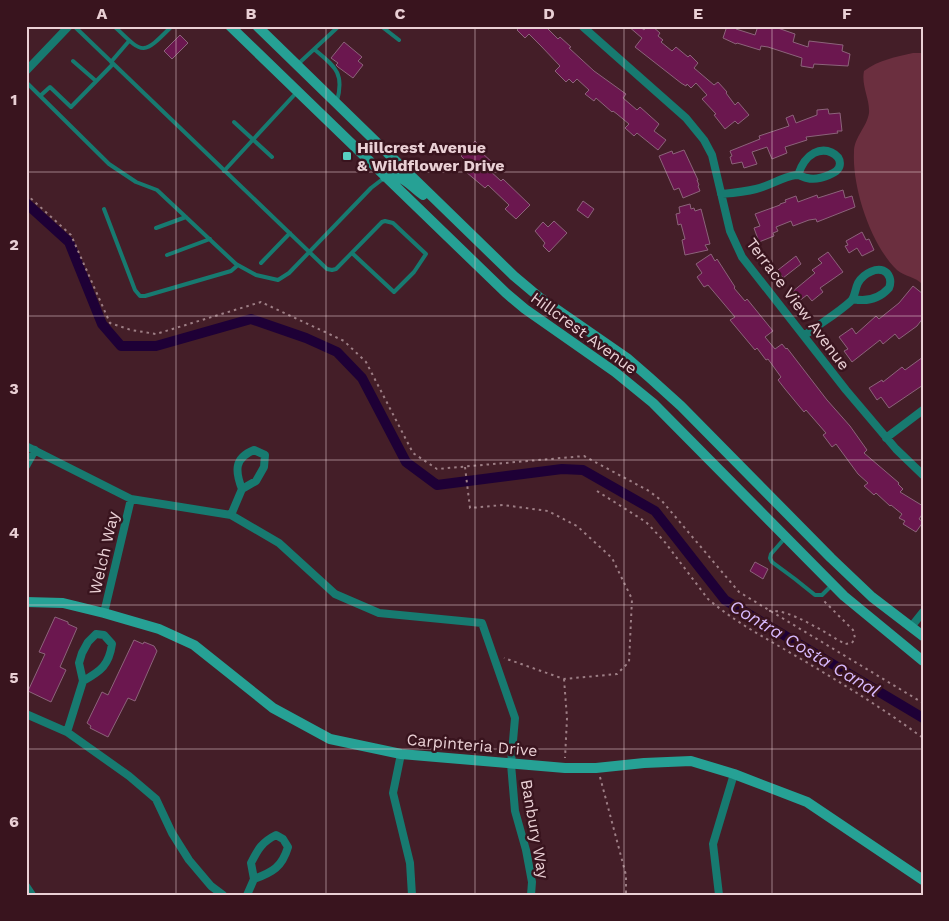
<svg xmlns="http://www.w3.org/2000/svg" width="949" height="921" viewBox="0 0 949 921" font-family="'Work Sans',sans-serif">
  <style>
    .green { fill: #6b2f3f }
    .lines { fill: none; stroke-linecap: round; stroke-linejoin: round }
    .canal { stroke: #1e0036; stroke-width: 10 }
    .building { fill: #6b174f; stroke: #8c637a }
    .path { stroke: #9d7e85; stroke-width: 2; stroke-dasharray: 2.5 4; stroke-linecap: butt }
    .lane { stroke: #177a70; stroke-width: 4 }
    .street { stroke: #177a70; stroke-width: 8 }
    .secondary { stroke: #26a195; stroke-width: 10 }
    .grid { fill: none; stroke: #ead0d5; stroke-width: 1; stroke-opacity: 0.55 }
    .poi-dot { fill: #58cec0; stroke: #39141e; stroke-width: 2 }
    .labels { text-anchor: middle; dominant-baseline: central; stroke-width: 5; stroke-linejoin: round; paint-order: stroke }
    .poi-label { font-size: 16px; font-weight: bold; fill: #ead0d5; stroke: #39141e; text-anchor: start }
    .street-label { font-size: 16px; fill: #ead0d5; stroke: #39141e }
    .water-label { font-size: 18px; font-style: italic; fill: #d7b9fc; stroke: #39141e }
    .neatline { fill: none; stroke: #ead0d5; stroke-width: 2 }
    .grid-label { font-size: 16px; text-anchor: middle; font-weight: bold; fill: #ead0d5 }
  </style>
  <rect width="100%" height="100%" fill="#441e28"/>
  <!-- green -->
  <path class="green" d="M913,53H923V285C915,276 905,277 897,270C871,245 852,188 854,152C854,137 867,127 869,113C870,99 861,86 864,71C879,60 895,57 913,53Z"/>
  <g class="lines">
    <!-- canal -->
    <path class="canal" d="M26,203L69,242L102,324L121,346H156L251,319L306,338L337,352L362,378L406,462L437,485L562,469L583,470L655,511L725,600L923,718"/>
  </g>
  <!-- building -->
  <path class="building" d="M521,26H545L558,39L560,37L571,47L569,48L594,71L626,94L623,98L637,110L640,107L659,124L654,131L666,140L658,150L637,133L634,136L625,128L629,124L617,114L613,111L612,112L596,98L594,101L585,94L589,90L577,79L573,83L569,79L566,82L555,71L560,66L541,46L529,34L525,38L517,30Z
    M628,26H639L644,30L647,26H652L660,33L658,36L663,40L661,42L672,51L676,47L688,57L690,55L698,63L694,68L714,85L718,82L727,92L726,93L735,105L738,102L749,115L738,124L735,121L725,129L714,115L716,114L702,99L707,95L696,83L691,88L687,84L686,86L681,83L635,47L642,38Z
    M727,26H737L736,29L755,35L758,26H772L795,34L793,42L808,47L809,41L843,45L842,51L850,54L848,66L814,64L813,68L801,66L802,58L768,47L761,46L760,50L737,43L736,44L723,38Z
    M180,35L188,43L172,59L164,51Z
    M344,42L362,57L358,61L363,65L353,78L338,67L336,65L338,63L331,58Z
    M828,109L829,114L840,113L842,131H837L838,133L806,137L807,140L785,147L787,153L772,159L767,147L752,152L757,164L744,168L742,162L732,164L730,157L732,156L730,151L760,139L759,136L789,126L786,118L793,115L796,123L817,115V110Z
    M475,141L483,149L481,152L494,164L489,170L501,181L503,179L530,205L516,219L505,209L509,205L488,185L485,188L466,172L471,166L461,156Z
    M684,150L698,180H697L699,185L698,186L700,191L683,198L679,188L674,190L659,156L672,151L673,154Z
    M843,190L845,198L852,196L855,207L817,222L816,219L809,220L793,226L791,221L776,227L778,231L773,233L774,236L759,242L754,228L760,226L755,214L780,205V204L786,202L785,200L796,196L798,202L817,195L818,198Z
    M583,201L594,209L588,218L577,210Z
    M690,204L691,209L694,208L695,211L701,209L710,244L705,245L708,250L685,255L682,240L685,239L681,224L678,225L676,214L680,213L679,207Z
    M554,221L567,233L549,252L543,246L545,243L535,231L543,222L548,227Z
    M862,232L866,240L869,239L874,250L862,256L857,248L849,253L845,246L848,245L846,241Z
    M828,252L843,272L820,288L823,292L812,301L807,295L799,301L792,292L815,273L812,270L822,263L818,259Z
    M711,254L715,261L717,259L735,287L734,288L745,301L747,299L773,331L765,337L775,349L782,344L786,349L787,348L827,400L850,426L867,450L864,453L899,483L898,484L903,489L900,492L923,506V513L919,519L923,522L916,532L903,524L905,521L899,518L902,514L891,505L890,506L876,493L874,495L864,486L868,483L858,474L836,444L832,447L823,435L826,433L806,410L804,412L785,389L778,380L781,377L768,359L766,360L757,348L755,350L730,320L735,317L708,285L704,287L697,277L702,273L696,264Z
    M796,256L801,264L783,278L778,270Z
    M913,286L923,294V318L917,326L899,339L895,334L883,344L880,340L852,362L844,351L848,349L839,337L852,328L856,334L876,316L879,319L899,303Z
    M923,357V385L889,408L881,397L877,400L869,388L882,380L883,382L902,367L905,370Z
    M755,562L768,569L763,579L750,571Z
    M55,617L68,622V624L77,628L60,667L66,670L51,702L28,691L45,654L39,652Z
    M134,640L143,644L144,642L154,646L157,651L135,701L128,698L108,737L90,728L91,726L87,723L102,692L108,695Z"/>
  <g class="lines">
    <!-- path -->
    <path class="path" d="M26,194L71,235L110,323L131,330L156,334L261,302L344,341L366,362L413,453L437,469L584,456L649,491L662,501L739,592L923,703
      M465,467L470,508L503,505L548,511L577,526L612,558L632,599L629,662L617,674L564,679L504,658
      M597,491L646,522L664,541L708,599C736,623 769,640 801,659C843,684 884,709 923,738
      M769,611C789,608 827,634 845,644L852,643L855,638L853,630L824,601
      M564,679L567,718L565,758
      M600,777L626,875V895"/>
    <!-- lane -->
    <path class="lane" d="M74,26L327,269L332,270L336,269L382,222L385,221L393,223L426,254L414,272L394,292L352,253
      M114,26C144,55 142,56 172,26
      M381,26L399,40
      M314,49C334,66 345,72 337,101
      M73,61L96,81
      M111,62L129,41
      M297,65L339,26
      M26,82L109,164L136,182L157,190L236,264L256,275L278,280L289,273L371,188L384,178
      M40,96L50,87L71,107L113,64
      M234,122L272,157
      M224,171L297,92
      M104,209L135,290L140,296H145L231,271L238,265
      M156,228L186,217
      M167,255L210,239
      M261,263L290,233
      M785,538L771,554L770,558L772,562L795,579L815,595H822L831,586"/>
    <!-- street -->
    <path class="street" d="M582,26L686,118L704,140L712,155L730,231L742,257L846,390L896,449L923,475
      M26,71L69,26
      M721,194C732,193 744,192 756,189C769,186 782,177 796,175C800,175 803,177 807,178C815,180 822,178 829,175C861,163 814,127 798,175
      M804,336C819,324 837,314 851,301C855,297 855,289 858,283C863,274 878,265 887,273C891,278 891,283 889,288C879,299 867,302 853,299
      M886,438L923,410
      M26,446L131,499L231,515L279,543L335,594L379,613L482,623L515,718L511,764L515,811L526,850L532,882L531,895
      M26,466L35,450
      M231,515L242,489L256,481L264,467L265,455L254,450C234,458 235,471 242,489
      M104,613L131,499
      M911,627L923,612
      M26,714L67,732L129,776L156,799L172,833L189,860L211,886L223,895
      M67,732L83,681L79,663L82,653L88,642L96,634L104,635L112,644C109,665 101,671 83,681
      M401,754L393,793L410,863L412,895
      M26,886L32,895
      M247,895L254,879L251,863C258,849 262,842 276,835L283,839L288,847C282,867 273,872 254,879
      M719,895L713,844L734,774"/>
    <!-- secondary -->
    <path class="secondary" d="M230,26L506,293L525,309L615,372L653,403L844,596L923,661
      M257,26L514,276L539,297L627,358L650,378L681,406L831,558L872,597L923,636
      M385,177C403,173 410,186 423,195
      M26,602L63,603L104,613L159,629L194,645L273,708L330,739L401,754L565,768H596L644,763L691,761L734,774L807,802L923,880"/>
  </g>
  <!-- grid -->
  <path class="grid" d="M176,26V895M326,26V895M475,26V895M624,26V895M772,26V895M26,172H923M26,316H923M26,460H923M26,605H923M26,749H923"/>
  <!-- markers -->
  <rect class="poi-dot" x="342" y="151" width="10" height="10" rx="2.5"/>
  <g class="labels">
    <!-- poi labels -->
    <g class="poi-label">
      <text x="357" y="147">Hillcrest Avenue<tspan x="357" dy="18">&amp; Wildflower Drive</tspan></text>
    </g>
    <!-- street labels -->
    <g class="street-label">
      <text transform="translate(798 304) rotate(53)">Terrace View Avenue</text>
      <text transform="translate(584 333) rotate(36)">Hillcrest Avenue</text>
      <text transform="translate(104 553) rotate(-77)">Welch Way</text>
      <text transform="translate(472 745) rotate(5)">Carpinteria Drive</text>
      <text transform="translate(535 829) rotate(80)">Banbury Way</text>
    </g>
    <!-- water labels -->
    <g class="water-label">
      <text transform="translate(805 648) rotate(31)">Contra Costa Canal</text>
    </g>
  </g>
  <!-- border -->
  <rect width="949" height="921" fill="none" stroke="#39141e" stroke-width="55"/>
  <rect x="28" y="28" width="894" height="866" class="neatline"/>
  <g class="grid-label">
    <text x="102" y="19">A</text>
    <text x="251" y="19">B</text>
    <text x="400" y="19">C</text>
    <text x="549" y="19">D</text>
    <text x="698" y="19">E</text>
    <text x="847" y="19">F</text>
    <text x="14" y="105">1</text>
    <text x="14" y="250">2</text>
    <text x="14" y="394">3</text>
    <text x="14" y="538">4</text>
    <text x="14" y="683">5</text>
    <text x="14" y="827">6</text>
  </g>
</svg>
